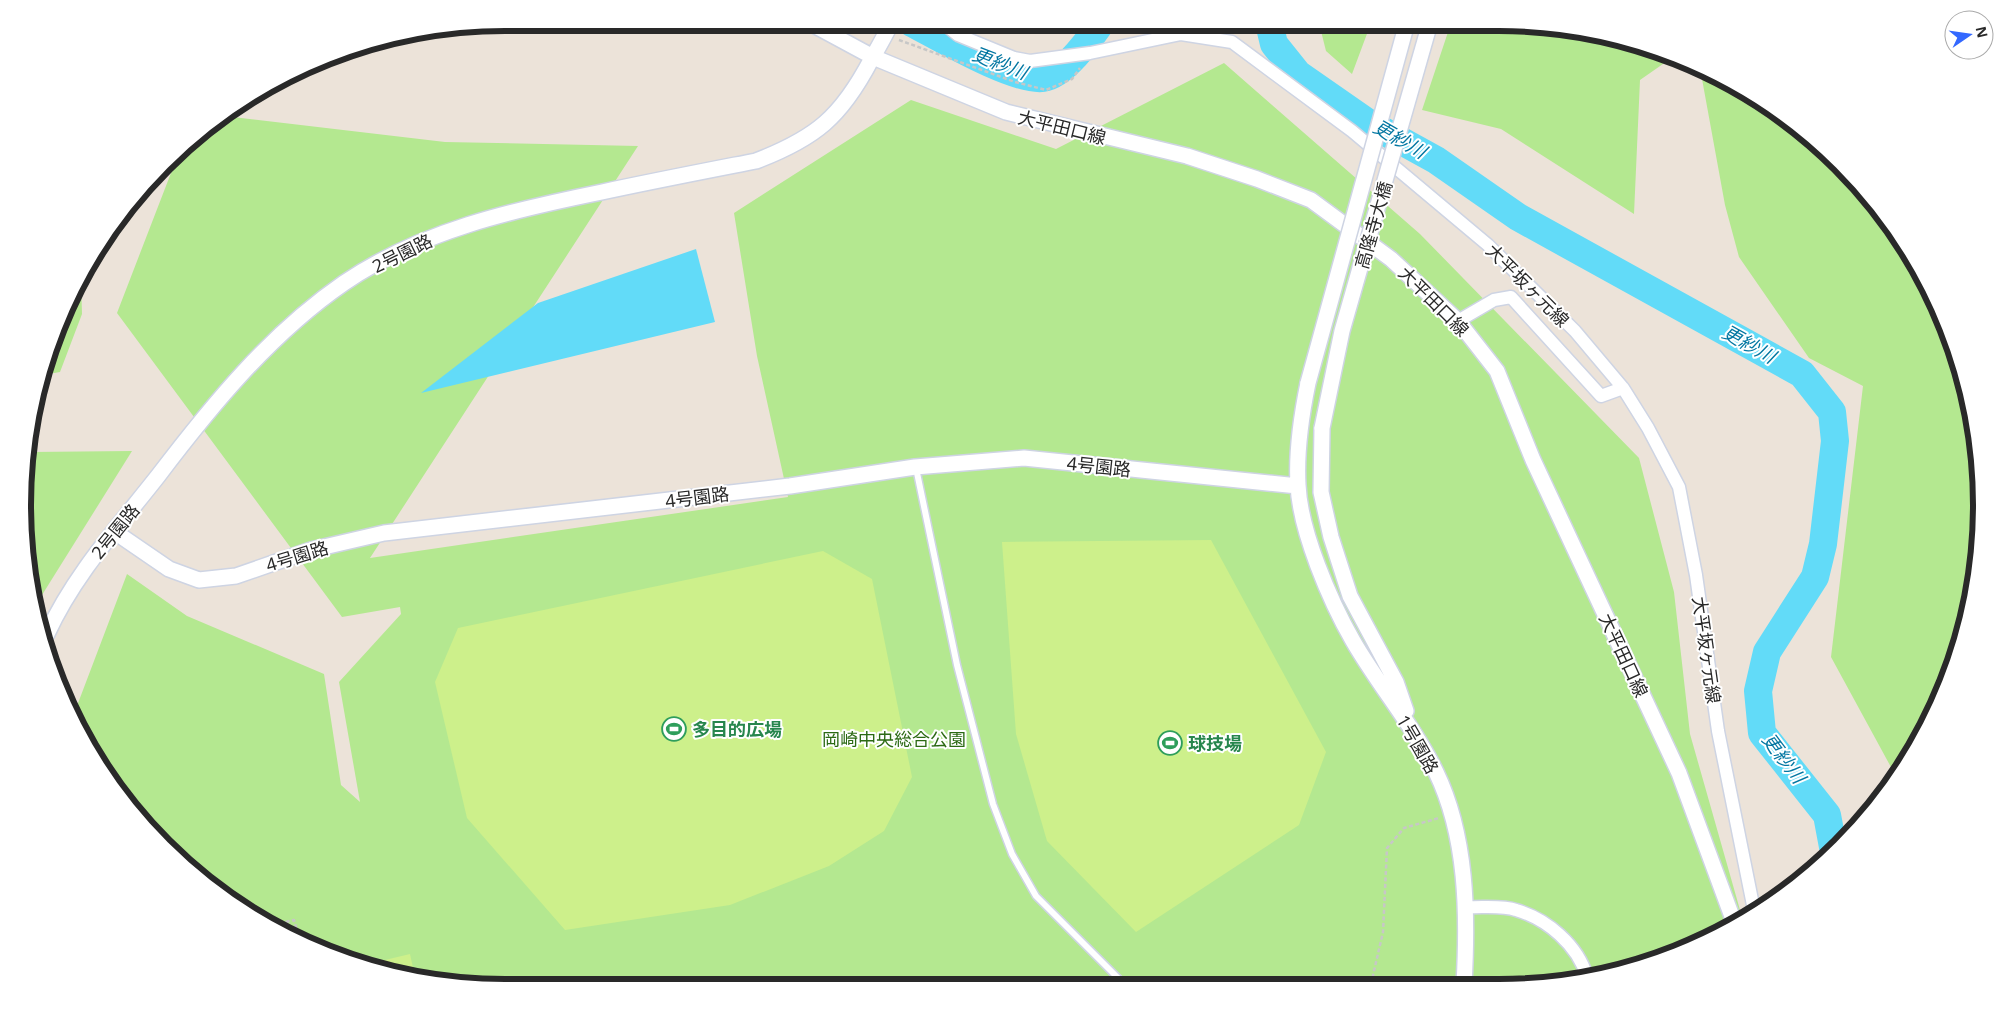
<svg xmlns="http://www.w3.org/2000/svg" width="2004" height="1010" viewBox="0 0 2004 1010" font-family="'Noto Sans','Noto Sans JP',sans-serif">
  <style>
    .green { fill: #b4e890 }
    .pitch { fill: #cdf08b }
    .water { fill: #62dbf8 }
    .lines { fill: none; stroke-linecap: round; stroke-linejoin: round }
    .river { stroke: #62dbf8; stroke-width: 28 }
    .service-casing { stroke: #ced4e3; stroke-width: 9 }
    .minor-casing { stroke: #ced4e3; stroke-width: 15 }
    .tertiary-casing { stroke: #ced4e3; stroke-width: 18 }
    .path { stroke: #c7c7c7; stroke-width: 2.5; stroke-dasharray: 4 2.5; stroke-linecap: butt }
    .service { stroke: #fff; stroke-width: 6 }
    .minor { stroke: #fff; stroke-width: 12 }
    .tertiary { stroke: #fff; stroke-width: 15 }
    .tertiary-bridge-casing { stroke: #ced4e3; stroke-width: 18; stroke-linecap: butt }
    .tertiary-bridge { stroke: #fff; stroke-width: 15 }
    .labels { text-anchor: middle; dominant-baseline: central; stroke-width: 4; stroke-linejoin: round; paint-order: stroke }
    .street-label { font-size: 18px; fill: #292929; stroke: #fff }
    .leisure-label { font-size: 18px; font-weight: bold; fill: #27864d; stroke: #fff; text-anchor: start }
    .park-label { font-size: 18px; fill: #2c6a14; stroke: #fff }
    .water-label { font-size: 19px; font-style: italic; fill: #0377a2; stroke: #fff }
    .rim { fill: none; stroke: #292929; stroke-width: 6 }
  </style>
  <rect width="100%" height="100%" fill="#ece3d9"/>
  <!-- green -->
  <path class="green" d="M1319,23H1371L1352,74L1326,51Z
    M1451,23L1530,24L1624,39L1673,57L1640,80L1634,214L1501,129L1422,110Z
    M1224,63L1420,234L1639,458L1674,592L1690,734L1742,917L1683,951L1562,983L474,986L380,971L292,938L164,846L72,719L127,574L187,616L324,674L341,785L360,802L339,682L401,614L400,607L342,617L117,313L176,160L211,122L224,116L445,142L638,146L370,558L788,497L757,356L734,213L911,100L1056,149Z
    M1700,68L1712,72L1792,122L1862,187L1917,264L1956,350L1977,442L1980,536L1965,630L1932,718L1894,779L1892,769L1831,657L1863,386L1809,358L1739,257L1725,205Z
    M81,280L82,314L60,372L43,375L59,320Z
    M132,451L37,603L27,568L30,452Z"/>
  <!-- pitch -->
  <path class="pitch" d="M1211,540L1326,752L1299,825L1136,932L1047,841L1016,734L1002,542Z
    M823,551L872,579L912,777L884,831L829,866L730,905L565,930L467,818L435,682L458,628Z
    M410,954L415,977L380,971L364,965Z"/>
  <!-- water -->
  <path class="water" d="M696,249L715,322L421,393L538,303Z"/>
  <g class="lines">
    <!-- river -->
    <path class="river" d="M912,23C939,37 1015,82 1043,78C1064,75 1089,40 1101,23
      M1269,23L1274,44L1298,74L1367,122L1436,160L1518,217L1802,374L1832,412L1835,441L1823,544L1815,577L1767,652L1758,691L1762,733L1827,815L1833,847"/>
    <!-- service casing -->
    <g class="service-casing">
      <path id="service" d="M916,468L957,665L993,804L1012,854L1036,896L1125,985"/>
    </g>
    <!-- minor casing -->
    <g class="minor-casing">
      <path id="minor" d="M943,23L958,35L1014,58L1030,61L1090,53L1181,34L1232,42L1352,131L1488,245L1575,331L1623,388L1648,428L1679,487L1696,575L1718,731L1754,910
        M1458,321L1494,300L1511,297L1601,396L1623,388
        M1465,907C1481,908 1502,905 1516,910C1547,919 1578,945 1587,977"/>
    </g>
    <!-- tertiary casing -->
    <g class="tertiary-casing">
      <path id="tertiary" d="M810,23L873,57L1006,112L1187,156L1257,179L1311,200L1391,259L1458,321L1497,371L1533,460L1679,773L1734,922
        M1308,383C1301,417 1296,450 1298,485C1300,531 1330,601 1353,641C1379,686 1413,725 1436,772C1467,836 1468,914 1464,984
        M1322,428L1321,492L1331,537L1350,596L1396,682L1406,711
        M115,532L169,569L199,580L236,576L311,550L384,533L790,486L915,467L1024,458L1298,486
        M47,634C74,575 118,527 158,476C212,405 270,334 344,283C420,231 513,210 602,192C653,181 705,171 756,161C816,138 841,117 871,60C878,48 885,36 891,23"/>
    </g>
    <!-- path -->
    <path class="path" d="M899,40L1015,82L1046,90L1072,79L1080,68
      M273,925L294,920L300,941
      M1371,984L1383,932L1387,848L1404,828L1439,818"/>
    <!-- service -->
    <use href="#service" class="service"/>
    <!-- minor -->
    <use href="#minor" class="minor"/>
    <!-- tertiary -->
    <use href="#tertiary" class="tertiary"/>
    <!-- tertiary-bridge casing -->
    <g class="tertiary-bridge-casing">
      <path id="tertiary-bridge" d="M1308,383L1407,23
        M1322,428L1342,331L1430,23"/>
    </g>
    <!-- tertiary-bridge -->
    <use href="#tertiary-bridge" class="tertiary-bridge"/>
  </g>
  <!-- icons -->
  <defs>
    <g id="stadium-ring" transform="scale(1.25)"><circle r="9.5" fill="#fff" stroke="#2e9e5b" stroke-width="1.5"/><path d="M0-5a6.5 5 0 1 0 0 10a6.5 5 0 1 0 0-10ZM-3.5-1.8h7v3.6h-7Z" fill="#2e9e5b"/></g>
  </defs>
  <g fill-rule="evenodd">
    <use href="#stadium-ring" x="674" y="729"/>
    <use href="#stadium-ring" x="1170" y="743"/>
  </g>
  <g class="labels">
    <!-- street labels -->
    <g class="street-label">
      <text transform="translate(1062 127) rotate(14)">大平田口線</text>
      <text transform="translate(1373 225) rotate(-74)">高隆寺大橋</text>
      <text transform="translate(402 253) rotate(-26)">2号園路</text>
      <text transform="translate(1528 285) rotate(45)">大平坂ヶ元線</text>
      <text transform="translate(1434 301) rotate(45)">大平田口線</text>
      <text transform="translate(1099 466) rotate(6)">4号園路</text>
      <text transform="translate(697 497) rotate(-7)">4号園路</text>
      <text transform="translate(115 531) rotate(-51)">2号園路</text>
      <text transform="translate(297 556) rotate(-17)">4号園路</text>
      <text transform="translate(1707 650) rotate(82)">大平坂ヶ元線</text>
      <text transform="translate(1624 655) rotate(65)">大平田口線</text>
      <text transform="translate(1418 744) rotate(60)">1号園路</text>
    </g>
    <!-- leisure labels -->
    <g class="leisure-label">
      <text x="692" y="729">多目的広場</text>
      <text x="1188" y="743">球技場</text>
    </g>
    <!-- park labels -->
    <g class="park-label">
      <text x="894" y="739">岡崎中央総合公園</text>
    </g>
    <!-- water labels -->
    <g class="water-label">
      <text transform="translate(1000 63) rotate(21)">更紗川</text>
      <text transform="translate(1400 139) rotate(30)">更紗川</text>
      <text transform="translate(1749 344) rotate(29)">更紗川</text>
      <text transform="translate(1784 758) rotate(53)">更紗川</text>
    </g>
  </g>
  <!-- crop -->
  <path d="M0 0H2004V1010H0ZM505 31H1499A474 474 0 0 1 1973 505V505A474 474 0 0 1 1499 979H505A474 474 0 0 1 31 505V505A474 474 0 0 1 505 31Z" fill="#fff" fill-rule="evenodd"/>
  <path class="rim" d="M505 31H1499A474 474 0 0 1 1973 505V505A474 474 0 0 1 1499 979H505A474 474 0 0 1 31 505V505A474 474 0 0 1 505 31Z"/>
  <!-- north arrow -->
  <g transform="translate(1969 35) rotate(77)"><circle r="24" fill="#ffffff" stroke="#a9a9a9"/>
  <path d="M0-4L9 19L0 12L-9 19Z" fill="#3368ff"/>
  <text y="-8" font-size="14" font-weight="bold" text-anchor="middle" fill="#292929">N</text>
  </g>
</svg>
